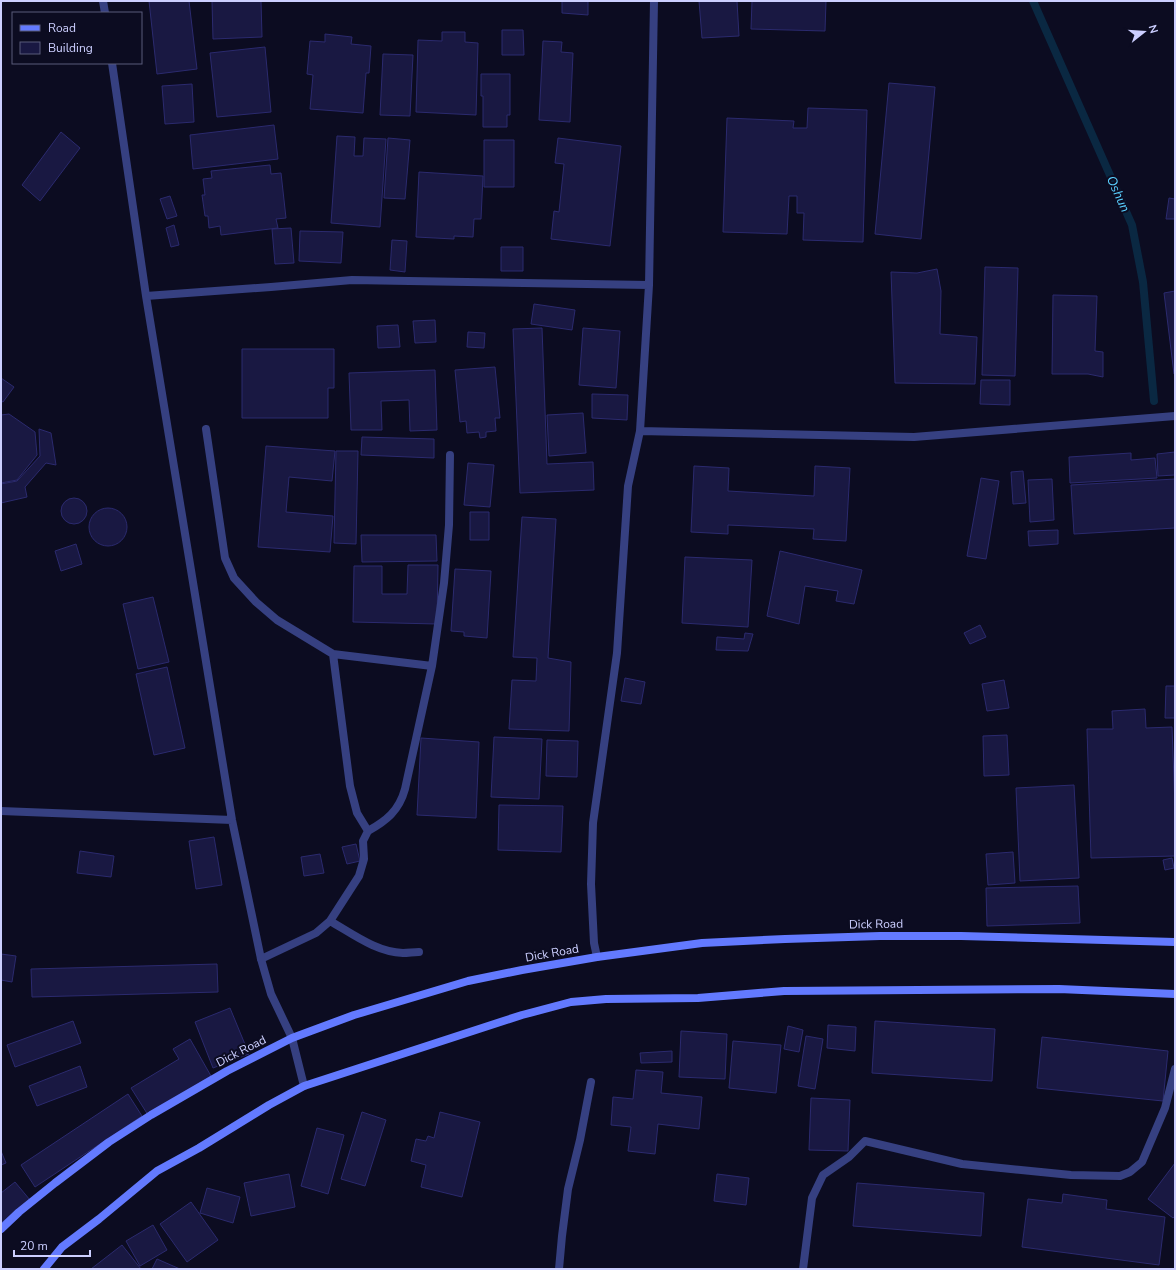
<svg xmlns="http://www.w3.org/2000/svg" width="1176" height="1270" viewBox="0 0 1176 1270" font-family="'Nunito Sans',sans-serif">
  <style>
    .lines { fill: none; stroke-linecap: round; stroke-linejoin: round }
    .stream { stroke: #0a2842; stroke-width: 8 }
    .building { fill: #191842; stroke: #2b2a6e }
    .lane { stroke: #364081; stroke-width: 8 }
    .street { stroke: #364081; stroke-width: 8 }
    .secondary { stroke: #637aff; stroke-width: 8 }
    .labels { text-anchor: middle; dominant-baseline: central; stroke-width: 4; stroke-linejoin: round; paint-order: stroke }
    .street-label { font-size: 12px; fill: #cccfff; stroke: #0c0c21 }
    .water-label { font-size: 13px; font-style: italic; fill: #5ad0ff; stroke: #0c0c21 }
  </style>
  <rect width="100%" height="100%" fill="#0c0c21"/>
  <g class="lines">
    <!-- stream -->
    <path class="stream" d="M1033,1L1132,225L1143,282L1154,401"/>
  </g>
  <!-- building -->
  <path class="building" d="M149,1H189L197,69L157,74Z
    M212,1H261L262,37L213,39Z
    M562,1H588V15L562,13Z
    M699,1H737L739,36L702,38Z
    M752,1H826L825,31L751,29Z
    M502,30H523L524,55H502Z
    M442,32H465V42L478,43L476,115L416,112L418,40L442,41Z
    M325,34L352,37L351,44L371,46L369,73H366L363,113L310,109L313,75L307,74L310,41L325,42Z
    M543,41L562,42L561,52L573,53L570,122L539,120Z
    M265,47L271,112L217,117L210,53Z
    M383,54L413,55L410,116L380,115Z
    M481,74H510V115H507V127H483V96H481Z
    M889,83L935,87L921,239L875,234Z
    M192,84L194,122L165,124L162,86Z
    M808,108L867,110L863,242L803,240L804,213H797V196H789L787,234L723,232L727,118L794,121L793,128H807Z
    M274,125L278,159L193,169L190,135Z
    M61,132L80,148L40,201L22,185Z
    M337,136L355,137L354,156H363L364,138L386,139L380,227L331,223Z
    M388,138L410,140L405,199L384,198Z
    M558,138L621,146L610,246L551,239L554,211L559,212L564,164L555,163Z
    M484,140H514V187H484Z
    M270,165L271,174L281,173L286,218L276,219L278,228L221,235L220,226L209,228L208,216H205L202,195H205L203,179L212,178L211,171Z
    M419,172L483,176L481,219H474L473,237L454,236V239L416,237Z
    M170,196L177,216L167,219L160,199Z
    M1169,198L1175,199V219H1166Z
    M174,225L179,245L171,247L166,228Z
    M291,228L294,263L275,264L272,229Z
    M300,231L343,232L341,263L299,261Z
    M392,240L407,241L405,272L390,270Z
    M501,247H523V271H501Z
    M985,267L1018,268L1015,376L982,375Z
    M937,269L941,291L940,334L977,337L975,384L895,383L891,272L917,273Z
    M1175,291V374H1174L1164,293Z
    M1053,295L1097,296L1095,351L1103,352V377L1088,374H1052Z
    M534,304L575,310L572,330L531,324Z
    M435,320L436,342L415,343L413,321Z
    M398,325L400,347L378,348L377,326Z
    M542,328L547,464L593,462L594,490L520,493L513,329Z
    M583,328L620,331L616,388L579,385Z
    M468,332L485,333L484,348L467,347Z
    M242,349H334V388H328V418H242Z
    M495,367L500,418H495L496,431L486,432V437L480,438L479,432L467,433L466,421L460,422L455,370Z
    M435,370L437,430L410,431L409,400L381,401L382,430H351L349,373Z
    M1,378L14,387L3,402L1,401Z
    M981,380H1010V405L980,404Z
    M592,394L628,395L627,420L592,418Z
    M583,413L586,453L549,456L547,415Z
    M9,414L35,432L37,455L17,480L1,483V415Z
    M39,429L51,433L56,465L46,463L25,487L27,497L1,503V484L17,481L40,456Z
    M362,437L434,439V458L361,455Z
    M266,446L335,451L332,481L289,477L286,512L333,516L330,552L258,547Z
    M336,451H358L356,544L334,543Z
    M1175,452V475L1158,476L1157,454Z
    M1131,453V460L1155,458L1157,478L1070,483L1069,457Z
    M468,463L494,465L490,507L464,505Z
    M694,466L729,468L728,491L814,496L815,466L850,468L846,541L813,539L814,529L728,525V534L691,532Z
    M1023,471L1026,503L1013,504L1011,472Z
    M981,478L999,481L986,559L967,556Z
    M1052,479L1054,520L1030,522L1028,480Z
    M1175,479V528L1074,534L1071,485Z
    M61 511a13 13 0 1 1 26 0a13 13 0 1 1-26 0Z
    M89 527a19 19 0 1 1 38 0a19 19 0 1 1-38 0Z
    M470,512H489V540H470Z
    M522,517L556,519L548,658L571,662L569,731L509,729L512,680L536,681L537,658L513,657Z
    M1058,530V544L1029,546L1028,531Z
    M361,535H436L437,561L362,562Z
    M76,544L82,564L61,571L55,551Z
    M780,551L862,570L854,604L836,601L838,591L805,586L799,624L767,616Z
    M685,557L752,560L748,627L682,623Z
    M408,565H438L437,624L353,622L354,566H382V594H407Z
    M455,569L491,571L487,638L464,636V632L451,631Z
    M153,597L169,662L138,669L123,604Z
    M980,625L986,637L970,644L964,633Z
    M745,633L753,634L748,651L716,650L717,637L744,639Z
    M167,667L185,748L154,755L136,674Z
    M625,678L645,682L641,704L621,701Z
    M1004,680L1009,708L987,711L982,684Z
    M1166,686H1175V718H1165Z
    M1145,709L1146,728L1172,727L1175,807V856L1091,858L1087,729H1113L1112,711Z
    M1007,735L1009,775L984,776L983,736Z
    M494,737L542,739L539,799L491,797Z
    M421,738L479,742L476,818L417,815Z
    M547,740L578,741L577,777L546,776Z
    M1074,785L1079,878L1020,881L1016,788Z
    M499,805L563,806L561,852L498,850Z
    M214,837L222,885L196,889L189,841Z
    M356,844L360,861L347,864L342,847Z
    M80,851L114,856L111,877L77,873Z
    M1013,852L1015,883L988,885L986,854Z
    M320,854L324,873L304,876L301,857Z
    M1172,858L1174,868L1165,870L1163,860Z
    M1078,886L1080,923L987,926L986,888Z
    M1,954L16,956L12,982L1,980Z
    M217,964L218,992L32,997L31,969Z
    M230,1008L249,1054L213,1068L195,1022Z
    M73,1021L81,1043L15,1067L7,1045Z
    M875,1021L995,1029L992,1081L872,1073Z
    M828,1025L856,1027L855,1051L827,1048Z
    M788,1026L803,1030L799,1052L784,1049Z
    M681,1031L727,1034L725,1079L679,1077Z
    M806,1036L823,1039L815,1089L798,1086Z
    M1042,1037L1168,1051L1163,1101L1037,1088Z
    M190,1039L211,1076L148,1115L131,1088L179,1059L173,1049Z
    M733,1041L781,1045L776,1093L729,1088Z
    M672,1051V1062L641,1063L640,1053Z
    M80,1066L87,1087L37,1106L29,1086Z
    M636,1070L663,1072L661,1093L702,1097L699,1129L658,1124L655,1154L628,1151L631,1127L611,1125L613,1097L633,1099Z
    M128,1094L142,1116L35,1187L21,1165Z
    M811,1098L850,1100L848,1151L809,1150Z
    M362,1112L386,1120L365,1186L341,1179Z
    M440,1112L480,1122L462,1197L421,1187L426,1165L411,1161L416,1139L426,1141L428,1136L434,1138Z
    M317,1128L344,1135L328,1194L301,1186Z
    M1,1151L6,1163L1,1165Z
    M1175,1163V1216L1173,1218L1148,1199Z
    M289,1174L295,1207L251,1216L244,1183Z
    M717,1174L749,1178L746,1205L714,1201Z
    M15,1182L30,1200L1,1223V1193Z
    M857,1183L984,1193L981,1236L853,1226Z
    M207,1188L240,1197L233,1223L200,1213Z
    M1063,1194L1107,1200L1106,1209L1165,1217L1159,1265L1022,1247L1028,1199L1062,1203Z
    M191,1202L218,1240L187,1262L160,1224Z
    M153,1225L167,1250L140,1266L126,1241Z
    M122,1245L141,1269H91Z
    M157,1259L180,1269H152Z"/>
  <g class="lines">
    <!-- lane -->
    <path class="lane" d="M206,429L225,558L234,578L256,602L277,620L333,654L432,666
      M368,831C386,821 399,811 405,789L432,666L444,583L449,525L450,455
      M330,921C353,934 376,952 403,953C408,953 414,952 419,952
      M261,959L316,933L330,921L359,876L364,859L363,841L368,831L357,813L350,786L333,654"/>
    <!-- street -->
    <path class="street" d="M103,1L105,13
      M112,63L146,296L232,820L261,959L271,994L292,1038L304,1086
      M146,296L271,287L352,280L649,285
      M640,431L914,437L1175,416
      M1,811L232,820
      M597,957L594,943L591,884L593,823L617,653L628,486L640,431L649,285L654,1
      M559,1269L562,1236L568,1189L580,1140L591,1082
      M803,1269L812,1198L823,1175L849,1157L865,1141L962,1164L1071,1175L1120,1176L1130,1172L1142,1162L1165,1108L1175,1069"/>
    <!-- secondary -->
    <path class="secondary" d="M1,1229L19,1212L55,1183L109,1142L151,1115L227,1071L292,1038L354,1015L468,981L522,970L597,957L702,943L785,939L880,936H961L1175,942
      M44,1269L62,1247L99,1219L157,1171L199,1148L269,1105L304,1086L522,1015L571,1002L606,999L698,998L784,991L1059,989L1175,994"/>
  </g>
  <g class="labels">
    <!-- street labels -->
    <g class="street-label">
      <text transform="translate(876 924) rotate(-1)">Dick Road</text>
      <text transform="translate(552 953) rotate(-10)">Dick Road</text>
      <text transform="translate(241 1051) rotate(-27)">Dick Road</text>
    </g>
    <!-- water labels -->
    <g class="water-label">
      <text transform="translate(1118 194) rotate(66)">Oshun</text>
    </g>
  </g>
  <!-- border -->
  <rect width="1176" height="1270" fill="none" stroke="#cccfff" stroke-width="4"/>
  <!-- legend -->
  <rect x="12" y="12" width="130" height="52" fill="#0c0c21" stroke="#595a7a"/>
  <rect x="20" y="25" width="20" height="6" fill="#637aff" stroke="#595a7a"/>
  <text x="48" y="32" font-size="12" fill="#cccfff">Road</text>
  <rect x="20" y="42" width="20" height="12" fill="#191842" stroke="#595a7a"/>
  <text x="48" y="52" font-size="12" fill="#cccfff">Building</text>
  <!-- north arrow -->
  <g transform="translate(1144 32) rotate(73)" stroke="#0c0c21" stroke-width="3" paint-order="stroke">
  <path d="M0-3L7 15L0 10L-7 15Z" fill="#cccfff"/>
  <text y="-6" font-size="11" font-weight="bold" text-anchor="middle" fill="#cccfff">N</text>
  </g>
  <!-- scale -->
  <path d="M14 1250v6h76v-6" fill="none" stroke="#cccfff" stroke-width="2"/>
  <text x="20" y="1250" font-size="12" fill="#cccfff" stroke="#0c0c21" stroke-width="3" paint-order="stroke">20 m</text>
</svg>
